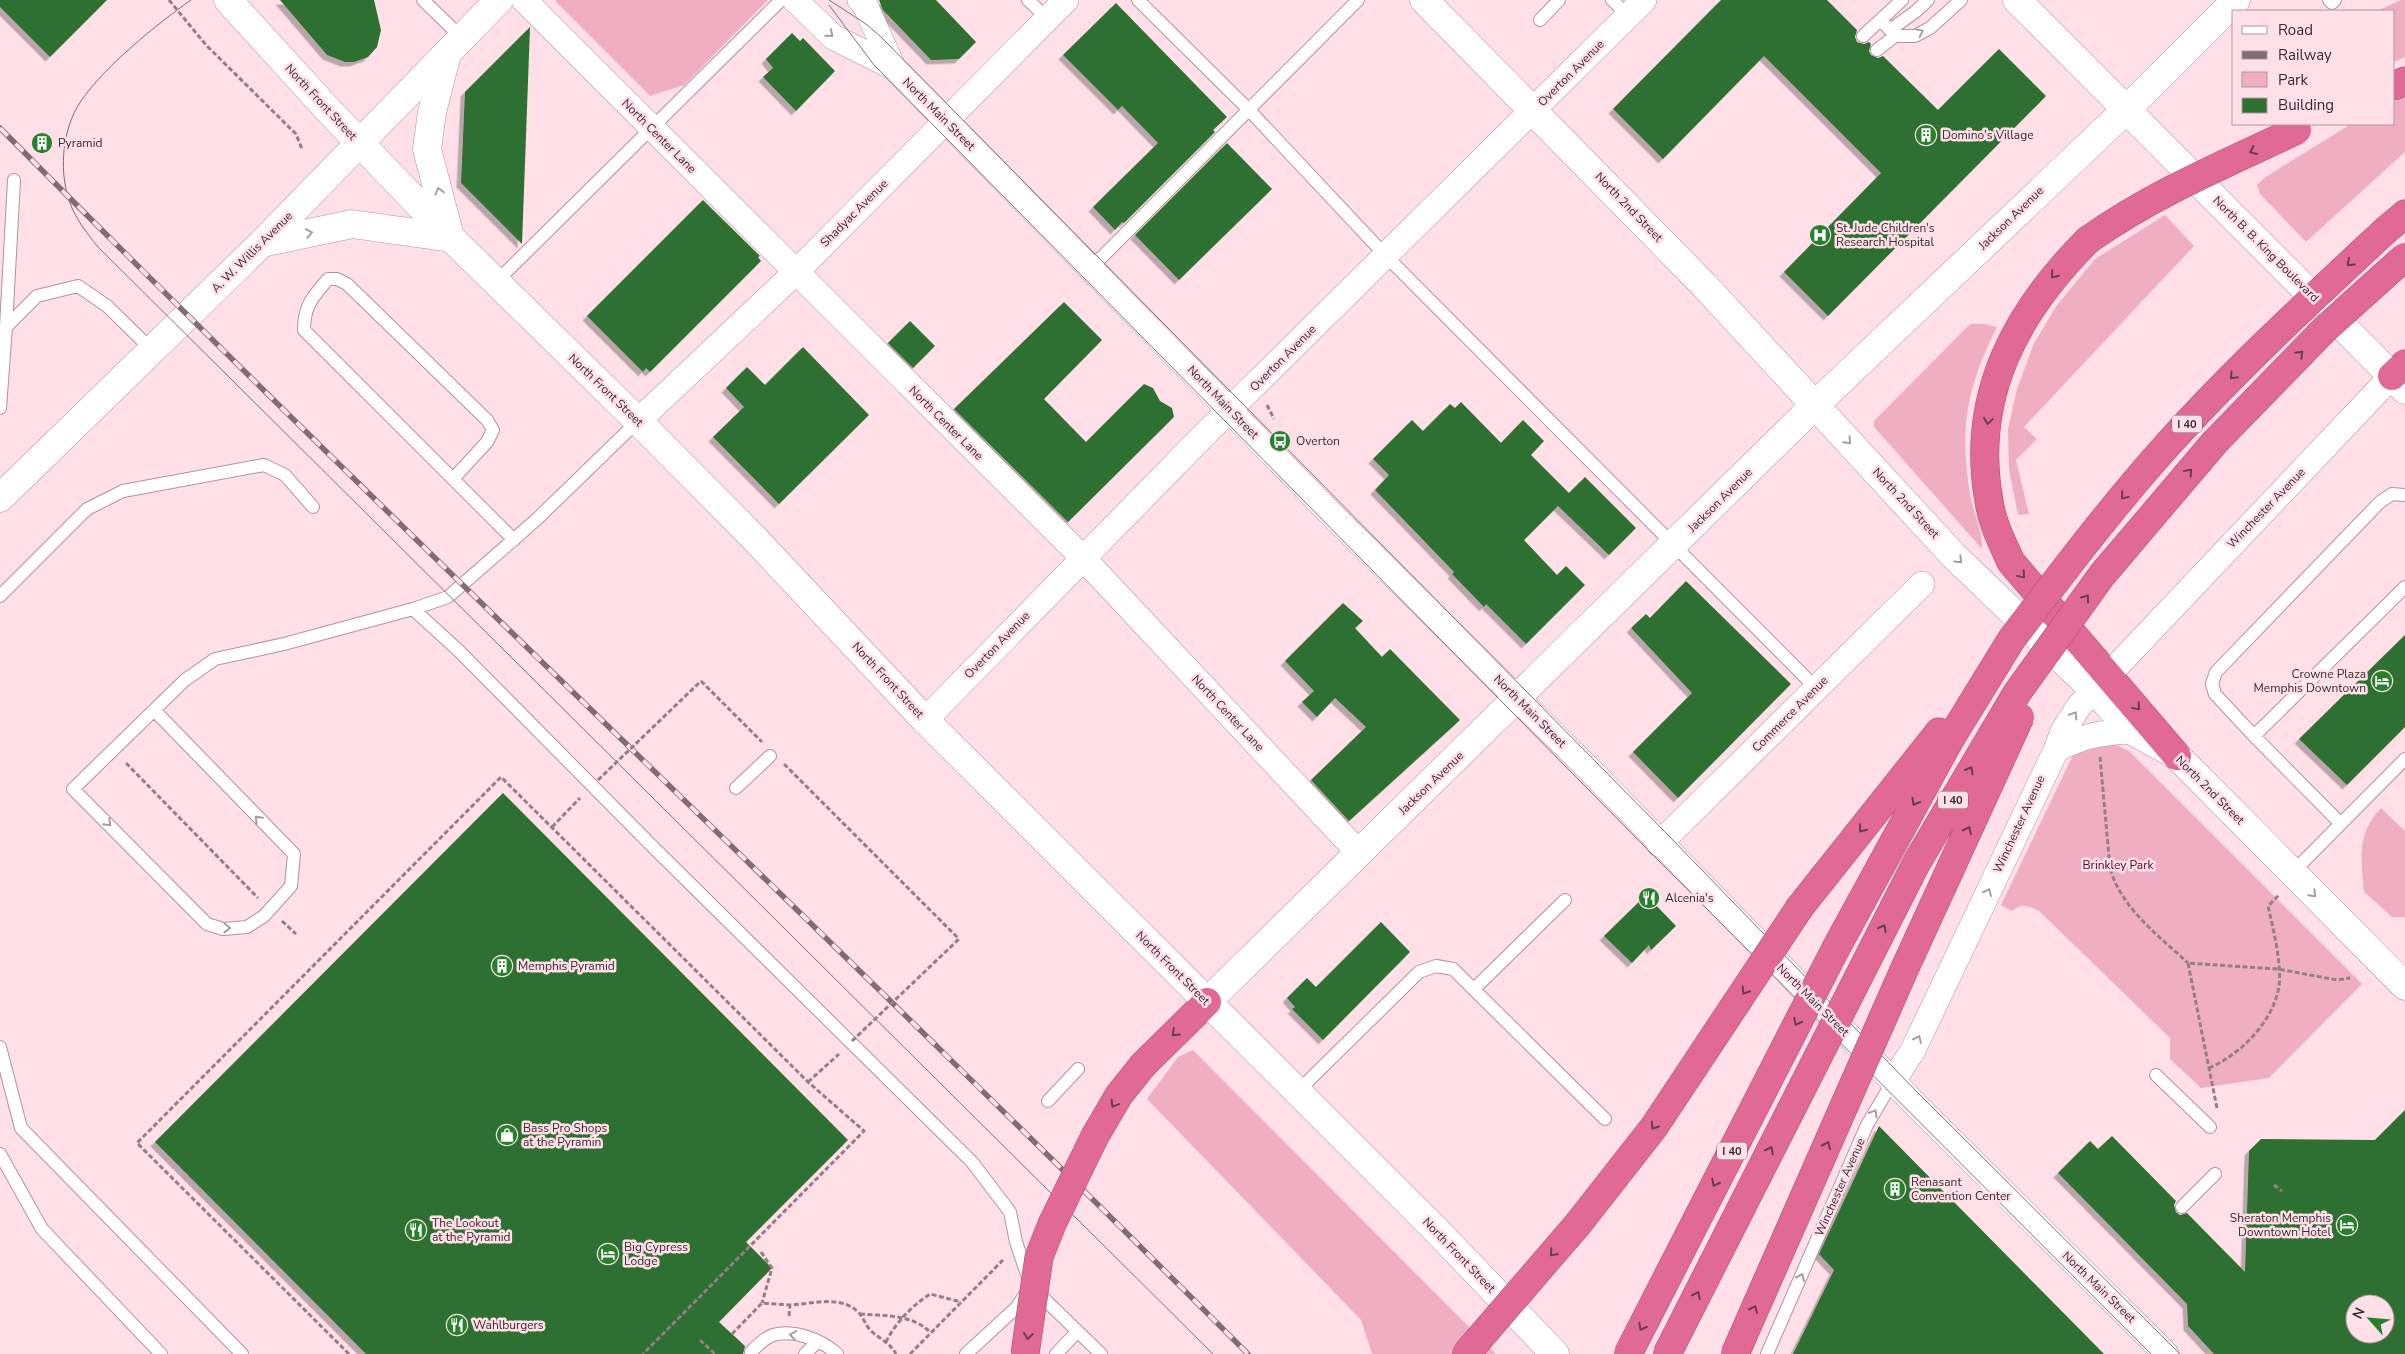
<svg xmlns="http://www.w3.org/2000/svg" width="2405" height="1354" viewBox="0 0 2405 1354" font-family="'Nunito Sans',sans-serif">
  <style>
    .green { fill: #f0aec3 }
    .building { fill: #2e7031; fill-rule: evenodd; filter: url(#shadow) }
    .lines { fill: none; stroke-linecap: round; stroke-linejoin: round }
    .service-casing { stroke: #b4919c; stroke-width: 14 }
    .minor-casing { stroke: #b4919c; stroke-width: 26 }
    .tertiary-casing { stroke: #b4919c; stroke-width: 29 }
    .secondary-casing { stroke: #b4919c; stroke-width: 29 }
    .motorway-casing { stroke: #a55372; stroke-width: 29 }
    .path { stroke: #957f86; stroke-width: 3; stroke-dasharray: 5 2.5; stroke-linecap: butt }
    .service { stroke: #fff; stroke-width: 12 }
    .minor { stroke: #fff; stroke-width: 25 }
    .tertiary { stroke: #fff; stroke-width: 28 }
    .secondary { stroke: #fff; stroke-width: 28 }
    .motorway { stroke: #e06996; stroke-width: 28 }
    .tram { stroke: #806c72; stroke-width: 1 }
    .rail-casing { stroke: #806c72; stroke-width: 5.5 }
    .rail { stroke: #ffe0e9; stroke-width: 4; stroke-dasharray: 11; stroke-linecap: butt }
    .motorway-bridge-casing { stroke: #a55372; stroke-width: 29; stroke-linecap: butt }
    .path-bridge { stroke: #957f86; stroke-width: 3; stroke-dasharray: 5 2.5; stroke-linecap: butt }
    .motorway-bridge { stroke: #e06996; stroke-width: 28 }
    .oneway { stroke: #a59fa1 }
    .oneway2 { stroke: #6a3d4e }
    .labels { text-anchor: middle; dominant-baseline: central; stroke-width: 5; stroke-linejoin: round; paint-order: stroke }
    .shield { fill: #ffe0e9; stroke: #746167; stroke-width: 1 }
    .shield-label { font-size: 11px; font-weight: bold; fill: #382a2f }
    .street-label { font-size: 12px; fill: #382a2f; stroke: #ffe0e9 }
    .poi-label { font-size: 12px; fill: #382a2f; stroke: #ffe0e9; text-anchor: start }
    .park-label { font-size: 12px; fill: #55022c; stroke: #ffe0e9 }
  </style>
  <defs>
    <filter id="shadow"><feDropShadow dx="-4.5" dy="4.5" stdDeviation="0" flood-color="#0004"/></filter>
  </defs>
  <rect width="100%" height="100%" fill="#ffe0e9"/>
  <!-- green -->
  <path class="green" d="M557,0H768L684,85L650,96L555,1Z
    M2401,0H2405V57L2394,62V11H2377Z
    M2405,97V152L2306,242L2260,194L2257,185L2264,178L2351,124H2394V102Z
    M2165,215L2194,246L2024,427L2037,439L2016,460L2029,514L2018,515L2009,470L2008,429L2017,389L2034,343L2057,305L2095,259Z
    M1970,324H1985L1997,327C1967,387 1959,427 1970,494C1973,513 1983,529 1982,549L1874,427V421Z
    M2115,744L2129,751L2362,984L2269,1078L2201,1088L2170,1059V1038L2039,911C2029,906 2021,903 2012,911L2001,905L2072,757L2081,747Z
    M2381,808L2405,831V917H2392L2364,892C2361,859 2356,834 2381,808Z
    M1193,1050L1496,1354H1372L1361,1320L1147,1099L1178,1057Z"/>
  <!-- building -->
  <path class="building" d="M0,0H107L50,57L0,7Z
    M280,0H374L381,30L377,47L368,57L354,62H345L327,55Z
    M879,0H936L976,42L959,59L931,60L883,10Z
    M1721,0H1827L1857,30L1855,37L1857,42L1864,44L1869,42L1871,44L1869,51L1871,55L1878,58L1883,56L1938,110L1999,49L2046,96L1828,316L1784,272L1881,173L1764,56L1663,159L1613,109Z
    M1116,3L1227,117L1213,130L1215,132L1124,223L1122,222L1115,230L1093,207L1158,143L1122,106L1118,110L1063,55Z
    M530,27L522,244L461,183L465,92Z
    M792,33L800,41L803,38L835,71L796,111L763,77L773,68L766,59Z
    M1227,143L1272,189L1179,280L1135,235Z
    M703,200L760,256L758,257L761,261L650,372L646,368L643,372L587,316Z
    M1064,302L1102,340L1044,399L1086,442L1144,384L1153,388L1160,401L1172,408L1174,417L1068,522L954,409Z
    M910,321L935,346L913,368L888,343Z
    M803,347L869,415L779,504L713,437L744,407L726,388L747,367L765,385Z
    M1461,402L1501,443L1523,420L1544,441L1531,455L1569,493L1585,477L1636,528L1609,555L1558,506L1524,540L1557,575L1566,566L1585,585L1526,644L1486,604L1484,607L1452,574L1454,572L1375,490L1389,475L1373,459L1412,420L1423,431L1450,404L1455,408Z
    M1686,581L1791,684L1678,798L1633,752L1692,693L1631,628L1646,614L1650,618Z
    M1343,603L1363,621L1355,628L1382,657L1390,649L1460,720L1349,821L1311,780L1366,727L1335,698L1317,717L1302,702L1314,691L1285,661Z
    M2405,635V727L2347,785L2299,739Z
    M503,793L848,1140L746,1242L772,1268L719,1322L745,1346L743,1354H366L155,1142Z
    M1646,895L1676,926L1651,950L1649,945L1632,963L1604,936Z
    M1381,922L1410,952L1323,1040L1292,1009L1295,1007L1287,998L1307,978L1316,987Z
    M2405,1110V1354H2214L2188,1326L2187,1304L2058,1173L2090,1141L2098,1149L2112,1136L2176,1201L2174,1205L2176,1212L2180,1215L2187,1213L2245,1272L2249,1151L2261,1139L2375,1140ZM2355,1304H2385V1334H2355Z
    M1879,1126L2104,1354H1793L1834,1270L1819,1254Z"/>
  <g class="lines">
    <!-- service casing -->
    <g class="service-casing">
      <path id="service" d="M423,0L462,38
        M1028,0L1047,18
        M1138,0L1249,110L1386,256L1816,688
        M1612,0L1629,16
        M2329,0L2332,3L2335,0
        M1540,20L1559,0
        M1881,20L1890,30L1915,12L1928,0
        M1863,36L1902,0
        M1877,50L1895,36H1915L1930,28L1961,0
        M1091,268L1358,0
        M496,282L781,0
        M6,327L14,180
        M0,408L6,327L37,296L78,286L107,306L151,349
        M453,479L487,442L493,430L487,420L347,284L337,279H328C313,297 304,305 304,330L514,540
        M0,596L87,509L123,491L264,465L285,475L313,507
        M413,609L459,651L651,845L972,1162L1010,1212L1016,1242L1031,1286L1016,1308L966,1354
        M154,710L294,854L291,886L264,916L247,927L223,929L207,924L73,789L185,680L215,659L284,644L413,609L448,597L537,519L638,421
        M2254,736L2405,587
        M736,788L770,756
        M2341,824L2254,736L2215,694L2212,684L2216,672L2380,502L2392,494L2405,495
        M2292,873L2405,759
        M1474,989L1565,900
        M0,1047L21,1128L242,1354
        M2156,1075L2210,1127
        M1297,1092L1419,972L1436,966L1453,969L1605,1119
        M1048,1101L1078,1069
        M0,1154L42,1229L161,1354
        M2182,1207L2215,1174
        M1034,1289L1101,1354
        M751,1352C757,1346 764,1338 773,1335C794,1329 822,1340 837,1354
        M805,1354L818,1341
        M1056,1354L1077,1332
        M1767,1354L1867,1125L1893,1081"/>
    </g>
    <!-- minor casing -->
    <g class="minor-casing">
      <path id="minor" d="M524,0L1083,558L1359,853
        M795,0L833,37L893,67L1332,515L1593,773L1916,1105L2166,1354
        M860,0L865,5L893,67
        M638,421L795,273L1066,0
        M925,720L1206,433L1644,0
        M2056,750C2081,736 2103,732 2132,731
        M1659,844L1922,584
        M1893,1081L1913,1050L2056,750L2063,731L2079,706L2392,376"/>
    </g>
    <!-- tertiary casing -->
    <g class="tertiary-casing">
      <path id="tertiary" d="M228,0L330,112L451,238L638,421L754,538L925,720L1436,1230L1555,1354
        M1424,0L1704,285L1954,556L2093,689L2132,731L2175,754
        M2017,0L2392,376
        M447,54L432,112L427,149L450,237
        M262,243L352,224L451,238
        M1207,1002L1815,405L2127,109L2236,0"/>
    </g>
    <!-- secondary casing -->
    <g class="secondary-casing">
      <path id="secondary" d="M2392,376L2405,390
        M0,498L262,243L499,0
        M2177,756L2405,986"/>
    </g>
    <!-- motorway casing -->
    <g class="motorway-casing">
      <path id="motorway" d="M2394,86L2405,81
        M2386,230L2405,214
        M2088,240C2016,312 1970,396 1989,501C1992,523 2002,542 2011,562L2177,756
        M2392,376L2405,364
        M1800,907L1939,732
        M1836,948L1949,741L2011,640
        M1143,1065L1207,1002"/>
    </g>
    <!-- path -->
    <path class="path" d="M169,0L206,45L296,134L302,149
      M1267,405L1274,419
      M701,681L762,742
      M2100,757L2110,868C2121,908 2158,935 2188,963
      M126,763L258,898
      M784,764L959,939
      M552,827L580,798
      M282,921L296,934
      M2209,1068C2240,1055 2274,1021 2279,986C2282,964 2273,928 2268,906L2280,894
      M808,1082L839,1054
      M2217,1108L2188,963L2278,969L2337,980L2350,978
      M2274,1185L2282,1191
      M761,1252L772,1268L762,1303
      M860,1314C885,1316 913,1314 931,1333
      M789,1316L790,1305C813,1304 842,1294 860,1314C864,1319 866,1326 871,1331C880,1339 890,1343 896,1354
      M732,1334L762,1303L790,1305
      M700,1340L715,1354
      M886,1342C895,1323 912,1306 930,1294L961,1302
      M349,1354L137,1143L501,777L808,1082L864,1131L643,1354
      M910,1354L1003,1260"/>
    <!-- service -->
    <use href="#service" class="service"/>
    <!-- minor -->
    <use href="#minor" class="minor"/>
    <!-- tertiary -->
    <use href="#tertiary" class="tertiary"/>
    <!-- secondary -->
    <use href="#secondary" class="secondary"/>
    <!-- motorway -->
    <use href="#motorway" class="motorway"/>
    <!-- tram -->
    <path class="tram" d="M191,0C157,24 104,67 81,101C61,130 58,176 72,208C78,222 88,234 97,246L1213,1354
      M829,0L866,24L880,36L1668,835L1920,1095L2180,1354
      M829,5L874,65L1650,852L2151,1354"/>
    <!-- rail casing -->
    <g class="rail-casing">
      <path id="rail" d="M0,128C411,542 836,941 1248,1354"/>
    </g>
    <!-- rail -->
    <use href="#rail" class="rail"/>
    <!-- motorway-bridge casing -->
    <g class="motorway-bridge-casing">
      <path id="motorway-bridge" d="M2088,240C2153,194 2225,164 2297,130
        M2011,640C2062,573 2113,505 2170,442C2238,367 2312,299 2386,230
        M1025,1354L1039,1257L1052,1224L1095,1136L1119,1095L1143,1065
        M1466,1354L1578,1224L1654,1127L1800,907
        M1628,1354L1836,948
        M1667,1354L1917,862L2017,693L2102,575L2215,442L2326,328L2405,257
        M1735,1354L1904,970L2020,717"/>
    </g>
    <!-- path-bridge -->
    <path class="path-bridge" d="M598,780L701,681
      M852,1041L959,939"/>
    <!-- motorway-bridge -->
    <use href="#motorway-bridge" class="motorway-bridge"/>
  </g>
  <!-- one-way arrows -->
  <defs><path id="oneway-chevron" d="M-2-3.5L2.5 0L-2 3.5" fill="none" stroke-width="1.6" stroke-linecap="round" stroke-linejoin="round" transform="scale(1.25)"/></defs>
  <g class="oneway">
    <use href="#oneway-chevron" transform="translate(1920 32) rotate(-26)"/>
    <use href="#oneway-chevron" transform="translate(830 34) rotate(39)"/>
    <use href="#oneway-chevron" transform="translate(439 191) rotate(-105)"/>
    <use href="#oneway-chevron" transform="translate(309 233) rotate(-11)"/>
    <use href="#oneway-chevron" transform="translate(1848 441) rotate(47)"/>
    <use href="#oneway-chevron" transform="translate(1959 560) rotate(44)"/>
    <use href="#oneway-chevron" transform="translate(2074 715) rotate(-57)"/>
    <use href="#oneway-chevron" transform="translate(258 819) rotate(-134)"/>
    <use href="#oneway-chevron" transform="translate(108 823) rotate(45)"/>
    <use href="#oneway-chevron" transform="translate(1988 892) rotate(-65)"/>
    <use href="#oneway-chevron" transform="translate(2313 894) rotate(45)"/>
    <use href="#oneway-chevron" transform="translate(227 928) rotate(1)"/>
    <use href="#oneway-chevron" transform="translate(1918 1039) rotate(-65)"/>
    <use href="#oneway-chevron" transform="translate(1874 1113) rotate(-59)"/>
    <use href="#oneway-chevron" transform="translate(1801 1277) rotate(-66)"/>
    <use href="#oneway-chevron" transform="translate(793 1335) rotate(-171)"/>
  </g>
  <g class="oneway2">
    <use href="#oneway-chevron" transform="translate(2253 151) rotate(155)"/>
    <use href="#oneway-chevron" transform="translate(2350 263) rotate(137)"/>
    <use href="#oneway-chevron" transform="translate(2054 275) rotate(129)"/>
    <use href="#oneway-chevron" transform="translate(2300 354) rotate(-45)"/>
    <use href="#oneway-chevron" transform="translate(2233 376) rotate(134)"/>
    <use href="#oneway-chevron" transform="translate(1988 421) rotate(98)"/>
    <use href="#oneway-chevron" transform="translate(2189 472) rotate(-49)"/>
    <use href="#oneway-chevron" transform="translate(2124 496) rotate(130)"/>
    <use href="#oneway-chevron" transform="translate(2022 575) rotate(50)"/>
    <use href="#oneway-chevron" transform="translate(2086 598) rotate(-54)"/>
    <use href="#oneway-chevron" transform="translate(2137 707) rotate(50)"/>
    <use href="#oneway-chevron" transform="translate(1970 770) rotate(-60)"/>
    <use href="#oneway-chevron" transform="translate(1915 802) rotate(120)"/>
    <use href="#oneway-chevron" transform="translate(1862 829) rotate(128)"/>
    <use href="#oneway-chevron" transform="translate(1968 830) rotate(-65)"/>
    <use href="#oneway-chevron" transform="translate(1883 928) rotate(-62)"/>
    <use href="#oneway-chevron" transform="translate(1745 991) rotate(123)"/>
    <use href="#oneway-chevron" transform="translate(1797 1022) rotate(117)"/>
    <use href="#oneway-chevron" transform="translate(1175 1033) rotate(136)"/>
    <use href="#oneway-chevron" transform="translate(1114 1104) rotate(121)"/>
    <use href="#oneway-chevron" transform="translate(1654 1126) rotate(125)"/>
    <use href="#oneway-chevron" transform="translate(1827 1145) rotate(-66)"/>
    <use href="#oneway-chevron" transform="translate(1770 1150) rotate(-63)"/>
    <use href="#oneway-chevron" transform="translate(1715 1183) rotate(117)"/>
    <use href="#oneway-chevron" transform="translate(1553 1253) rotate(131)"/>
    <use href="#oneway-chevron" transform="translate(1697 1295) rotate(-63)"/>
    <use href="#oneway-chevron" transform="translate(1754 1309) rotate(-66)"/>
    <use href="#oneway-chevron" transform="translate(1642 1327) rotate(117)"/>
    <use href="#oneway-chevron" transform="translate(1028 1336) rotate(97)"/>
  </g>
  <!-- icons -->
  <defs>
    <g id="building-disc" transform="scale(1.125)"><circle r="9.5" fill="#27802e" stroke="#ffe0e9"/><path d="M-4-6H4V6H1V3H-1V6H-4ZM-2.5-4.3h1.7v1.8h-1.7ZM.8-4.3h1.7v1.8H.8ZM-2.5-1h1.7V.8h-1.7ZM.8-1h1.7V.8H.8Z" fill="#fff"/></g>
    <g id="hospital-disc" transform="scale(1.125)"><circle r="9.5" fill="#27802e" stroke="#ffe0e9"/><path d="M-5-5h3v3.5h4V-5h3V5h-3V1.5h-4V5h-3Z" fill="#fff"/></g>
    <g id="bus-disc" transform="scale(1.125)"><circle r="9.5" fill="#27802e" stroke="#ffe0e9"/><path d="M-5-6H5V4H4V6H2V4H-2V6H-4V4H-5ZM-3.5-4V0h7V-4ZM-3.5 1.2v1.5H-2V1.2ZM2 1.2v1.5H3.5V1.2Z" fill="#fff"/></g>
    <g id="hotel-disc" transform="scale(1.125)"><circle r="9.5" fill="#27802e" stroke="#ffe0e9"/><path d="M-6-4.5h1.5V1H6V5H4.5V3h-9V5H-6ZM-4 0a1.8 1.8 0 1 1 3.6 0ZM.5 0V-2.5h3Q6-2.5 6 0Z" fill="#fff"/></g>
    <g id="restaurant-disc" transform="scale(1.125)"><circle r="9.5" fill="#27802e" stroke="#ffe0e9"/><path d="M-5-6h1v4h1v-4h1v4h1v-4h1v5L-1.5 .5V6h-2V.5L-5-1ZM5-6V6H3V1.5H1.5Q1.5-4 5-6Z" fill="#fff"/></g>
    <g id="shop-disc" transform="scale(1.125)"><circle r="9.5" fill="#27802e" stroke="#ffe0e9"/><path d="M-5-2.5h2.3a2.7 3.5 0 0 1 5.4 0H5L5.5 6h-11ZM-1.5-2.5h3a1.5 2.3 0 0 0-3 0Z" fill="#fff"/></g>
  </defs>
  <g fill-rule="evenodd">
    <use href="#building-disc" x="1926" y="135"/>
    <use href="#building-disc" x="42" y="143"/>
    <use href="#hospital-disc" x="1820" y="235"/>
    <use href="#bus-disc" x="1280" y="441"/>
    <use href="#hotel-disc" x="2382" y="681"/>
    <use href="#restaurant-disc" x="1649" y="898"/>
    <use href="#building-disc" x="502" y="966"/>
    <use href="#shop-disc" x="507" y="1135"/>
    <use href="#building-disc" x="1895" y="1189"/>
    <use href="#hotel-disc" x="2347" y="1225"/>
    <use href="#restaurant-disc" x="416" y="1230"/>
    <use href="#hotel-disc" x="608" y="1254"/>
    <use href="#restaurant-disc" x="457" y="1325"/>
  </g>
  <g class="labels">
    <!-- shield labels -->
    <g class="shield">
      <rect x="2172" y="415.5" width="30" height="17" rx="4"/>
      <rect x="1938" y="791.5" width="30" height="17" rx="4"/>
      <rect x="1717" y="1142.5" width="30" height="17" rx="4"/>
    </g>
    <g class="shield-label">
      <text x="2187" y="424">I 40</text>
      <text x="1953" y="800">I 40</text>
      <text x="1732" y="1151">I 40</text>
    </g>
    <!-- street labels -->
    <g class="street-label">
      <text transform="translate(1571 73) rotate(-45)">Overton Avenue</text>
      <text transform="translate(321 102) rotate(47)">North Front Street</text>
      <text transform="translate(939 114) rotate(45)">North Main Street</text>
      <text transform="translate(659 136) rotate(45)">North Center Lane</text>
      <text transform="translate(1629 207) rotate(46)">North 2nd Street</text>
      <text transform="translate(854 213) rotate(-45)">Shadyac Avenue</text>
      <text transform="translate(2011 218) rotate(-44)">Jackson Avenue</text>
      <text transform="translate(2266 249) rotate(45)">North B. B. King Boulevard</text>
      <text transform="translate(252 252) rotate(-45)">A. W. Willis Avenue</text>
      <text transform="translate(1283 358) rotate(-45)">Overton Avenue</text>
      <text transform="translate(606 390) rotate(44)">North Front Street</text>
      <text transform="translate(1223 402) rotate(46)">North Main Street</text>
      <text transform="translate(946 423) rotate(45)">North Center Lane</text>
      <text transform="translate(1720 500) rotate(-45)">Jackson Avenue</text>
      <text transform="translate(1906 503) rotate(47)">North 2nd Street</text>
      <text transform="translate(2266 508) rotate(-46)">Winchester Avenue</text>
      <text transform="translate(997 645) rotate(-46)">Overton Avenue</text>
      <text transform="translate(888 680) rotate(47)">North Front Street</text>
      <text transform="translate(1530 711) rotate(45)">North Main Street</text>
      <text transform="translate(1228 713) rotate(47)">North Center Lane</text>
      <text transform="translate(1790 714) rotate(-45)">Commerce Avenue</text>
      <text transform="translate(1431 783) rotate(-44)">Jackson Avenue</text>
      <text transform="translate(2210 790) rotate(45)">North 2nd Street</text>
      <text transform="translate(2019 824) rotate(-65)">Winchester Avenue</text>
      <text transform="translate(1173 968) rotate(45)">North Front Street</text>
      <text transform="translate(1813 1000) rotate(45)">North Main Street</text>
      <text transform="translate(1840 1187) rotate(-66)">Winchester Avenue</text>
      <text transform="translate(1459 1255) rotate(46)">North Front Street</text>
      <text transform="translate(2099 1287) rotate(44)">North Main Street</text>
    </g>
    <!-- poi labels -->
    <g class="poi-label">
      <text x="1942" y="135">Domino's Village</text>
      <text x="58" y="143">Pyramid</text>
      <text x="1836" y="228">St. Jude Children's<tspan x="1836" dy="14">Research Hospital</tspan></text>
      <text x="1296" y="441">Overton</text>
      <text x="2366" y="674" text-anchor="end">Crowne Plaza<tspan x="2366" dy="14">Memphis Downtown</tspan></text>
      <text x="1665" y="898">Alcenia's</text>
      <text x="518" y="966">Memphis Pyramid</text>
      <text x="523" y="1128">Bass Pro Shops<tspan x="523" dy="14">at the Pyramin</tspan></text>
      <text x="1911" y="1182">Renasant<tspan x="1911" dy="14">Convention Center</tspan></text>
      <text x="2331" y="1218" text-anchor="end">Sheraton Memphis<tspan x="2331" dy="14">Downtown Hotel</tspan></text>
      <text x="432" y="1223">The Lookout<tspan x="432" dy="14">at the Pyramid</tspan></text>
      <text x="624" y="1247">Big Cypress<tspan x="624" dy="14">Lodge</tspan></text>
      <text x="473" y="1325">Wahlburgers</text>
    </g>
    <!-- park labels -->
    <g class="park-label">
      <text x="2118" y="865">Brinkley Park</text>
    </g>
  </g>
  <!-- legend -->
  <rect x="2232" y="10" width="162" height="115" fill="#ffe0e9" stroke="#af979f"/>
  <rect x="2242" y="26" width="25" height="8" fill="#ffffff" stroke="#af979f"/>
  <text x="2278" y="35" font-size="15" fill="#382a2f">Road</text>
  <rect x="2242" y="51" width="25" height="8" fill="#806c72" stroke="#af979f"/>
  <text x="2278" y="60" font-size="15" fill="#382a2f">Railway</text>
  <rect x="2242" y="72" width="25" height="15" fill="#f0aec3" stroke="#af979f"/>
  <text x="2278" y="85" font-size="15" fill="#382a2f">Park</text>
  <rect x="2242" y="98" width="25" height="15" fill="#2e7031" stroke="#af979f"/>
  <text x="2278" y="110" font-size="15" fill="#382a2f">Building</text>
  <!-- north arrow -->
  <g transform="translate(2370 1319) rotate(297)"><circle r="24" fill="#ffe0e9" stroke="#af979f"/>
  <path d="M0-4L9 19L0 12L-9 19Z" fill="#27802e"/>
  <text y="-8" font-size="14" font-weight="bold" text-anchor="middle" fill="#382a2f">N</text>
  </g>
</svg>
